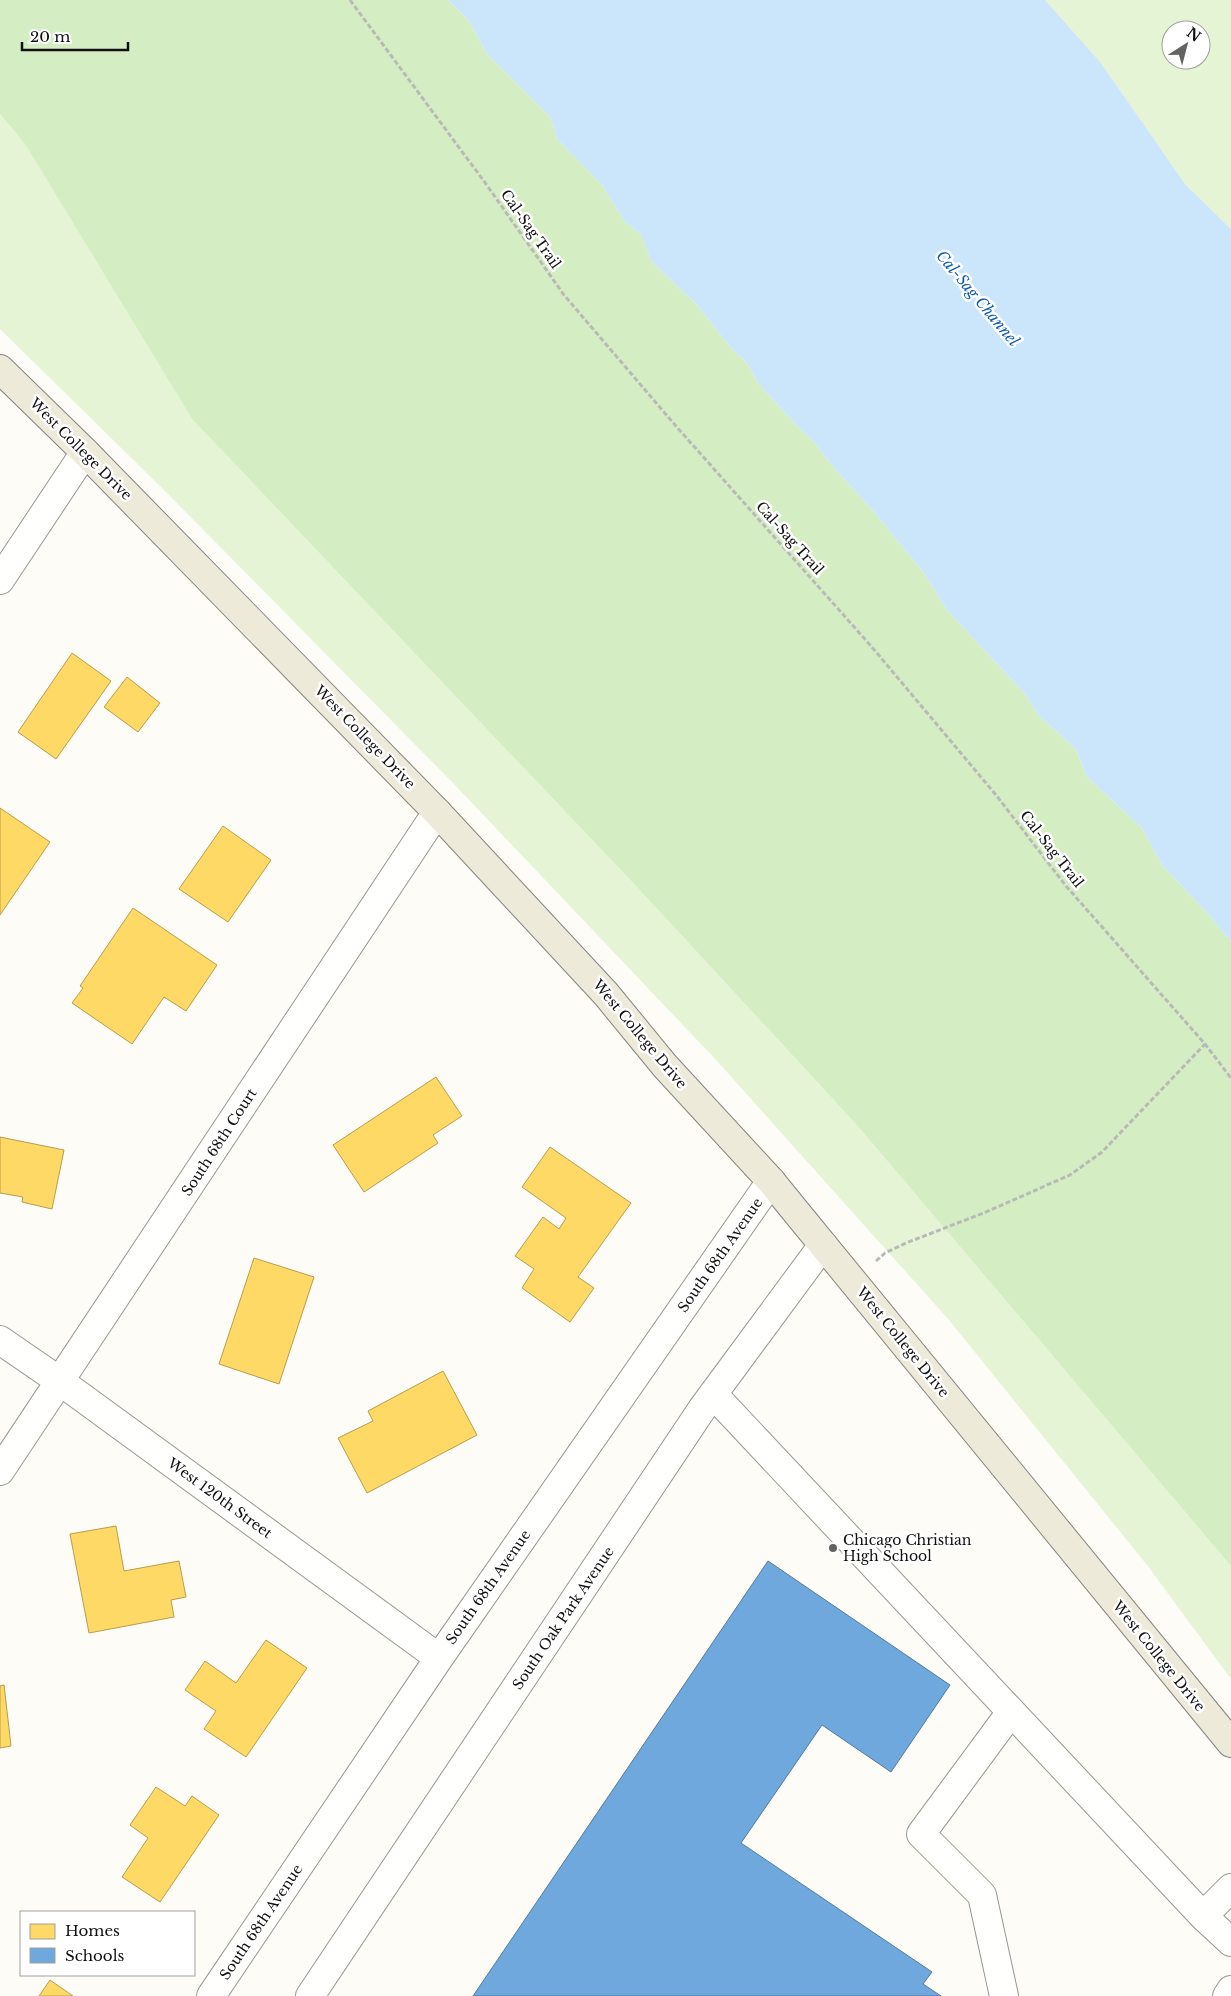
<svg xmlns="http://www.w3.org/2000/svg" width="1231" height="1996" viewBox="0 0 1231 1996" font-family="'Libre Baskerville',serif">
  <style>
    .green { fill: #e5f4d5; fill-rule: evenodd }
    .forest { fill: #d4edc3 }
    .water { fill: #cbe5fa }
    .homes { fill: #ffd966; stroke: #b89d4c }
    .schools { fill: #6fa8dc; stroke: #537b9f }
    .lines { fill: none; stroke-linecap: round; stroke-linejoin: round }
    .minor-casing { stroke: #979795; stroke-width: 30 }
    .major-casing { stroke: #858482; stroke-width: 30 }
    .path { stroke: #b9b9b8; stroke-width: 3; stroke-dasharray: 5 2.5; stroke-linecap: butt }
    .minor { stroke: #fffffe; stroke-width: 28 }
    .major { stroke: #eeeada; stroke-width: 28 }
    .poi-dot { fill: #646362; stroke: #fff; stroke-width: 2 }
    .labels { text-anchor: middle; dominant-baseline: central; stroke-width: 5; stroke-linejoin: round; paint-order: stroke }
    .street-label { font-size: 14px; fill: #111; stroke: #fff }
    .poi-label { font-size: 14px; fill: #111; stroke: #fff; text-anchor: start }
    .water-label { font-size: 15px; font-style: italic; fill: #0e5baf; stroke: #fff }
  </style>
  <rect width="100%" height="100%" fill="#fdfcf7"/>
  <!-- green -->
  <path class="green" d="M1045,0H1231V229L1185,184L1101,63ZM1171,30H1201V60H1171Z
    M0,114L25,144L192,419L636,886L856,1124L1231,1566V1679L1147,1565L949,1320L718,1062L454,784L164,490L0,329Z"/>
  <!-- forest -->
  <path class="forest" d="M0,0H448L469,21L487,54L551,118L557,139L602,185L625,222L641,234L651,261L696,304L732,349L746,362L758,383L797,426L813,441L836,470L874,512L924,573L947,610L1025,694L1040,717L1076,749L1087,777L1142,828L1162,865L1210,916L1231,942V1566L856,1124L636,886L192,419L25,144L0,114Z"/>
  <!-- water -->
  <path class="water" d="M448,0H1045L1101,63L1185,184L1231,229V942L1210,916L1162,865L1142,828L1087,777L1076,749L1040,717L1025,694L947,610L924,573L874,512L836,470L813,441L797,426L758,383L746,362L732,349L696,304L651,261L641,234L625,222L602,185L557,139L551,118L487,54L469,21Z"/>
  <!-- homes -->
  <path class="homes" d="M72,653L111,681L56,759L18,732Z
    M127,677L160,703L138,732L104,707Z
    M0,808L50,842L0,915Z
    M223,826L271,860L228,922L179,889Z
    M133,908L217,965L186,1011L164,997L132,1044L72,1003L83,988L80,986Z
    M436,1077L462,1116L433,1135L438,1143L364,1192L333,1145Z
    M0,1137L64,1150L52,1209L22,1202L23,1197L0,1193Z
    M550,1147L631,1203L578,1277L594,1288L570,1322L522,1288L534,1269L515,1256L543,1217L559,1229L566,1218L522,1187Z
    M254,1258L314,1277L279,1384L219,1364Z
    M443,1371L477,1435L367,1493L338,1438L373,1421L368,1411Z
    M116,1526L124,1571L179,1561L186,1597L171,1600L174,1617L89,1633L70,1534Z
    M266,1640L307,1668L246,1757L204,1729L216,1711L185,1690L205,1661L236,1683Z
    M4,1685L11,1746L0,1748V1686Z
    M156,1787L185,1806L192,1796L219,1815L160,1902L122,1877L148,1838L130,1825Z
    M50,1980L73,1996H39Z"/>
  <!-- schools -->
  <path class="schools" d="M768,1561L950,1685L891,1772L822,1725L741,1843L932,1972L923,1984L941,1996H473Z"/>
  <g class="lines">
    <!-- minor casing -->
    <g class="minor-casing">
      <path id="minor" d="M0,580L85,452
        M0,1340L61,1382L439,1658
        M713,1394L1203,1916L1231,1888
        M0,1471L437,812
        M1203,1916L1231,1942
        M211,1996L439,1658L771,1181
        M310,1996L702,1409L823,1245
        M1004,1996L982,1895L921,1834L1011,1712
        M1227,1996L1231,1990"/>
    </g>
    <!-- major casing -->
    <g class="major-casing">
      <path id="major" d="M0,369L85,452L437,812L606,994L665,1066L771,1181L797,1213L1231,1743"/>
    </g>
    <!-- path -->
    <path class="path" d="M350,0L486,184L564,295L675,425L871,646L996,795L1066,886L1205,1044L1231,1078
      M876,1261L885,1253L906,1243L986,1212L1070,1175L1102,1152L1205,1044"/>
    <!-- minor -->
    <use href="#minor" class="minor"/>
    <!-- major -->
    <use href="#major" class="major"/>
  </g>
  <!-- markers -->
  <circle class="poi-dot" cx="833" cy="1548" r="5"/>
  <g class="labels">
    <!-- street labels -->
    <g class="street-label">
      <text transform="translate(531 229) rotate(55)">Cal-Sag Trail</text>
      <text transform="translate(81 449) rotate(45)">West College Drive</text>
      <text transform="translate(790 538) rotate(48)">Cal-Sag Trail</text>
      <text transform="translate(365 737) rotate(46)">West College Drive</text>
      <text transform="translate(1052 849) rotate(52)">Cal-Sag Trail</text>
      <text transform="translate(640 1034) rotate(50)">West College Drive</text>
      <text transform="translate(219 1142) rotate(-57)">South 68th Court</text>
      <text transform="translate(720 1255) rotate(-55)">South 68th Avenue</text>
      <text transform="translate(903 1342) rotate(51)">West College Drive</text>
      <text transform="translate(220 1498) rotate(36)">West 120th Street</text>
      <text transform="translate(488 1587) rotate(-55)">South 68th Avenue</text>
      <text transform="translate(563 1618) rotate(-56)">South Oak Park Avenue</text>
      <text transform="translate(1159 1656) rotate(51)">West College Drive</text>
      <text transform="translate(261 1922) rotate(-56)">South 68th Avenue</text>
    </g>
    <!-- poi labels -->
    <g class="poi-label">
      <text x="843" y="1540">Chicago Christian<tspan x="843" dy="16">High School</tspan></text>
    </g>
    <!-- water labels -->
    <g class="water-label">
      <text transform="translate(978 298) rotate(50)">Cal-Sag Channel</text>
    </g>
  </g>
  <!-- legend -->
  <rect x="20" y="1911" width="175" height="65" fill="#ffffff" stroke="#a0a0a0"/>
  <rect x="30" y="1924" width="25" height="15" fill="#ffd966" stroke="#a0a0a0"/>
  <text x="65" y="1936" font-size="15" fill="#111111">Homes</text>
  <rect x="30" y="1948" width="25" height="15" fill="#6fa8dc" stroke="#a0a0a0"/>
  <text x="65" y="1961" font-size="15" fill="#111111">Schools</text>
  <!-- north arrow -->
  <g transform="translate(1186 45) rotate(36)"><circle r="24" fill="#ffffff" stroke="#a0a0a0"/>
  <path d="M0-4L9 19L0 12L-9 19Z" fill="#646362"/>
  <text y="-8" font-size="14" font-weight="bold" text-anchor="middle" fill="#111111">N</text>
  </g>
  <!-- scale -->
  <path d="M22 42v8h106v-8" fill="none" stroke="#111111" stroke-width="2.5"/>
  <text x="30" y="42" font-size="15" fill="#111111" stroke="#ffffff" stroke-width="4" paint-order="stroke">20 m</text>
</svg>
